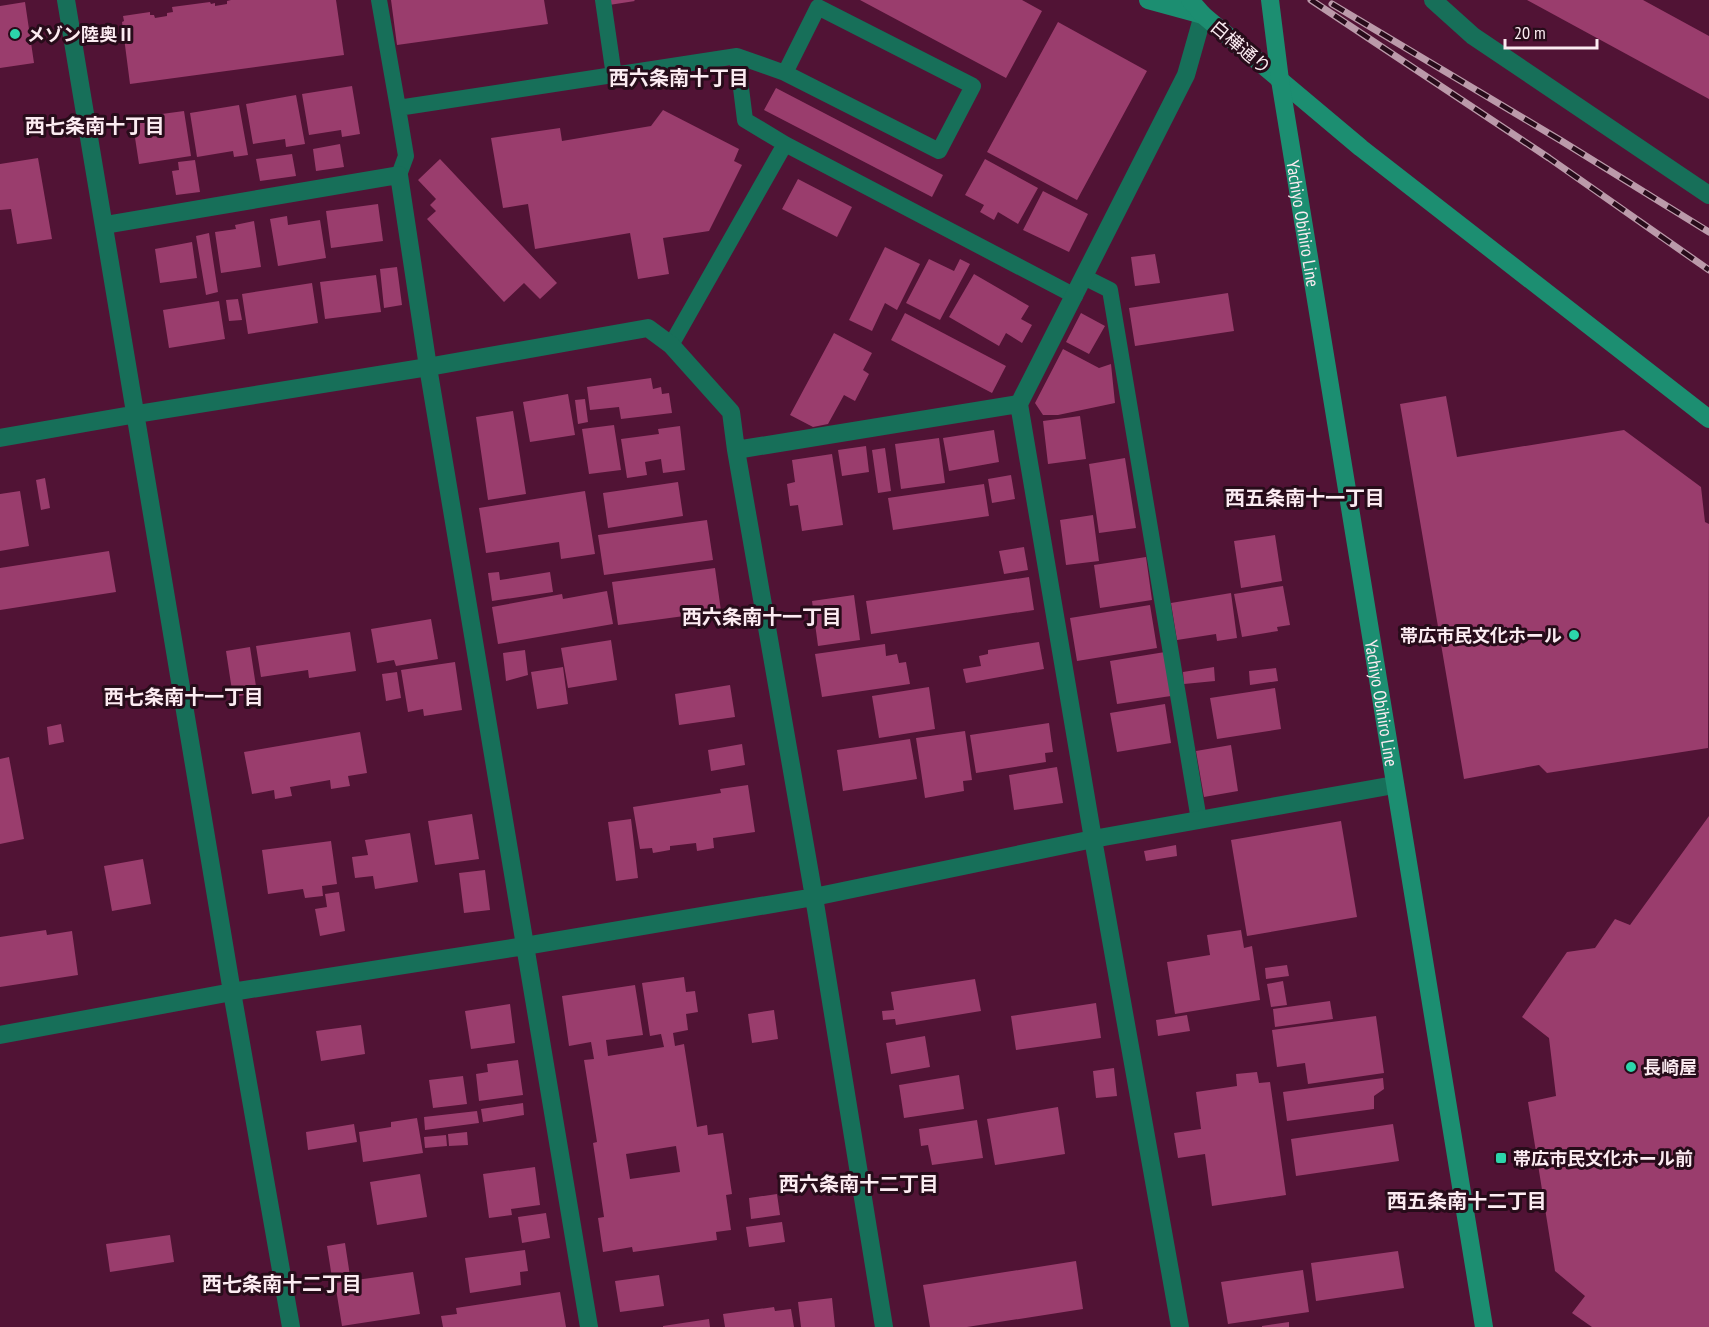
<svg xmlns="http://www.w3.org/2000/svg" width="1709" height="1327" viewBox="0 0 1709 1327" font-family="'PT Sans Narrow','Noto Sans JP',sans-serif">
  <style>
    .building { fill: #9a3d6d; fill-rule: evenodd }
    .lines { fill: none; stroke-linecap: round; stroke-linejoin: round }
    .lane { stroke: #176f59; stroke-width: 16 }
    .street { stroke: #176f59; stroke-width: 18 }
    .secondary { stroke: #1c8e71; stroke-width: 18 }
    .rail-casing { stroke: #bb9aaa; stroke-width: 7 }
    .rail { stroke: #270c1a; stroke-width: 4.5; stroke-dasharray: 14; stroke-linecap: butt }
    .poi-dot { fill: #2cd5ab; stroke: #270c1a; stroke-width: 2 }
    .labels { text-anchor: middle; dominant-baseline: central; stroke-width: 6; stroke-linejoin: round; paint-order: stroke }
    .poi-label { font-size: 18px; font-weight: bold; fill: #fbebf1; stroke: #270c1a; text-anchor: start }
    .street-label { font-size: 18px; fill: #fbebf1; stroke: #270c1a }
    .neighbourhood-label { font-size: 20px; font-weight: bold; fill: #fbebf1; stroke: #270c1a }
  </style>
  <rect width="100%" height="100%" fill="#511335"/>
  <!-- building -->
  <path class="building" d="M231,0H336L344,55L130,84L122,22L124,21L123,16L150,12V15H154L155,18L167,16V13L173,12L172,7L210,2L211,4L215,3V6L227,4V1Z
    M391,0H544L548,24L397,45Z
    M608,0H634L635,1L609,5Z
    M860,0H1022L1042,11L1006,78Z
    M1527,0H1643L1709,36V99Z
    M25,2L34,63L0,68V6Z
    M1058,22L1147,71L1077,200L987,152Z
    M352,86L360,134L342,137L341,130L309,135L302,94Z
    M776,88L943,175L932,197L764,110Z
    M296,95L305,144L286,147L285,139L253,144L246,104Z
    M239,105L248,155L234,157L233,151L197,157L190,113Z
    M663,110L739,149L734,161L742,165L709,231L663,238L669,274L638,279L630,233L535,249L528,204L503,208L491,138L560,128L562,141L651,126Z
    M184,111L191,156L139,164L132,118Z
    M340,144L344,167L316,171L313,149Z
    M292,154L296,176L260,181L256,159Z
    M38,158L52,239L17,244L11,209L0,210V164Z
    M440,159L557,283L540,299L524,283L504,302L427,219L436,211L430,205L436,199L418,180Z
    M985,159L1038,188L1018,224L998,212L994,220L980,212L984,205L965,195Z
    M195,160L200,192L176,195L172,171L179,170L178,162Z
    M798,179L852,207L837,237L782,209Z
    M1043,191L1088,214L1069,252L1023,230Z
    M378,204L383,241L331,248L326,211Z
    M287,216L288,225L320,220L326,258L278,266L270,219Z
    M254,221L261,267L221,273L215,232L236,229L235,225Z
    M209,233L218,292L206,295L196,236Z
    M192,242L197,278L160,283L155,249Z
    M885,247L920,264L897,310L885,303L872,331L849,320Z
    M1155,254L1160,283L1135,286L1131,257Z
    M929,259L954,271L960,259L970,264L940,320L906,303Z
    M397,267L402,305L384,308L380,269Z
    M974,274L1029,306L1021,319L1032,325L1022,343L1006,333L999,346L949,317Z
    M376,275L381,312L325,319L320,282Z
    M312,283L318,323L248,334L242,294Z
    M1228,293L1234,331L1135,346L1129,308Z
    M238,299L242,320L229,321L226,300Z
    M219,301L225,339L169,348L163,310Z
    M905,313L1006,366L992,393L891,340Z
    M1081,313L1105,326L1089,354L1066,342Z
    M834,333L872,353L863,370L869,374L855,401L844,395L828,424L813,427L790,415Z
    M1063,349L1099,368L1111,364L1115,403L1058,415H1043L1035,403Z
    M651,378L653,389L661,387L662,394L669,393L672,413L621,419L619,407L590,410L587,387Z
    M568,394L575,435L530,442L523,402Z
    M1446,396L1457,457L1624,430L1701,487L1705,522L1709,524L1708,748L1547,773L1539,765L1464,779L1400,404Z
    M585,399L588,422L578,424L575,400Z
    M513,411L526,494L488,500L476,417Z
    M1080,416L1086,459L1048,464L1043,421Z
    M614,425L621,470L589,474L582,429Z
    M680,426L685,470L663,473L661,459L645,462L647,475L627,478L621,439L659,434L658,429Z
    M994,430L999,462L949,471L943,438Z
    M939,438L945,483L901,489L895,444Z
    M866,446L869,472L842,476L838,450Z
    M885,448L891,491L878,493L872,450Z
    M832,454L843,525L802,531L798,505L790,506L787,484L795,482L792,460Z
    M1125,458L1136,528L1099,533L1089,464Z
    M1011,475L1015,499L992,503L988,479Z
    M45,478L50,508L41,510L36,480Z
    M678,482L683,516L608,528L603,493Z
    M984,484L989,516L893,530L888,498Z
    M20,491L29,546L0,551V494Z
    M585,491L595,554L561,559L559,542L486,553L479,508Z
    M1093,515L1099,561L1066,565L1060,520Z
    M707,520L713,560L604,575L598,535Z
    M1275,535L1282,581L1241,588L1234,541Z
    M1024,547L1028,570L1004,574L999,551Z
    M109,551L116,592L0,610V568Z
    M1146,557L1152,600L1100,608L1094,565Z
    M715,568L721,611L618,625L612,582Z
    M499,572L500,580L550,572L553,592L492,601L488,573Z
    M1029,577L1034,610L871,634L866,601Z
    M1283,586L1290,625L1277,627L1278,631L1242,637L1234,594Z
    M607,591L613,624L498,644L492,607L562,594L563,599Z
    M1231,593L1237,638L1217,641L1216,634L1177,640L1171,603Z
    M854,595L860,640L818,646L812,601Z
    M1150,605L1157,648L1077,661L1070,618Z
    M431,619L438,659L396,666L394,660L377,663L371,629Z
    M350,632L356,671L309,678L308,670L261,677L256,646Z
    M611,640L617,680L568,688L561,648Z
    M1039,642L1044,669L966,683L963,669L981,666L979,656L988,654V650Z
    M885,644L886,656L897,654L899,663L906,662L910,684L822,697L815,654Z
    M250,647L257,693L233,697L226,651Z
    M525,650L528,675L506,681L503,653Z
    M1165,652L1171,696L1117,704L1110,661Z
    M455,662L462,710L424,716L423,709L408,712L401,670Z
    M563,667L568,704L537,709L531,672Z
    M1214,667L1215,681L1184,684L1183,672Z
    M1276,668L1278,681L1250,685L1249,671Z
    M397,672L401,698L386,701L382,674Z
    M730,685L735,717L679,725L675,694Z
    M929,687L935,729L879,738L872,696Z
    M1275,688L1281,729L1217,739L1210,698Z
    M1165,704L1171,743L1117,752L1110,713Z
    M1049,723L1053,752L1045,753L1046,762L976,773L970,735Z
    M61,724L64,742L49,745L47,727Z
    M965,731L972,780L963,781L964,791L925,798L916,738Z
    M360,732L367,773L348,776L350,786L331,789L330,780L290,787L292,796L275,799L274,790L252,794L244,752Z
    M910,739L917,779L843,791L837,750Z
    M742,744L745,765L711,771L708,750Z
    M1231,745L1238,791L1204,797L1196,751Z
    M9,757L24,839L0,844V759Z
    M1057,767L1063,803L1014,810L1009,775Z
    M748,785L755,832L713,838L714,848L697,851L696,843L670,846V850L653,853L652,848L640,849L633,807L721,793L720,789Z
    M472,814L479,859L435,865L428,821Z
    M1709,816V1327H1592L1572,1313L1585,1296L1555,1271L1528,1102L1556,1096L1549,1038L1522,1017L1567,952L1595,948L1615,919L1630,925Z
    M631,819L638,878L616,881L608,822Z
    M1341,821L1357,917L1247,936L1231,840Z
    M410,833L418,882L375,889L373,876L355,878L352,857L368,855L365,840Z
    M331,841L337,884L322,886L323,896L305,898L303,889L268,894L262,850Z
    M1176,845L1177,856L1146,861L1144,851Z
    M143,859L151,904L112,911L104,866Z
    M485,870L490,910L464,913L459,873Z
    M339,892L345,931L320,936L315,909L327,907L325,894Z
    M46,930L47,935L72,931L78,975L0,987V937Z
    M1241,930L1244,948L1252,946L1260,1000L1175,1014L1167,962L1210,955L1207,935Z
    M1287,965L1289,976L1266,979L1265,968Z
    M684,977L686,992L695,991L698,1012L686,1014L688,1030L673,1033L675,1046L684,1044L697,1127L707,1125L708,1135L723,1133L732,1194L726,1195L731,1230L716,1232L717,1240L633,1252L632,1247L603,1252L598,1218L604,1217L593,1143L597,1142L584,1060L594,1059L591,1042L569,1046L562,996L635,985L643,1035L606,1040L608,1056L664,1047L661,1034L650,1036L642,983ZM676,1146L680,1172L630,1179L626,1154Z
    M975,979L981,1011L896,1025L895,1019L883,1020L882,1011L894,1010L891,992Z
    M1283,981L1287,1005L1271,1007L1267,984Z
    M1330,1001L1333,1019L1275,1027L1273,1009Z
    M1096,1003L1101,1038L1016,1050L1011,1016Z
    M510,1004L515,1043L471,1049L465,1011Z
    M774,1010L778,1039L752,1043L748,1014Z
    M1187,1015L1190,1031L1158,1036L1156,1020Z
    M1376,1016L1384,1073L1308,1084L1305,1063L1277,1067L1272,1030Z
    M361,1025L365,1054L321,1061L316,1031Z
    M925,1036L930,1067L891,1074L886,1043Z
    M518,1060L523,1095L479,1101L476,1074L488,1072L487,1064Z
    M1114,1068L1117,1096L1096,1098L1093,1071Z
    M1257,1072L1259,1083L1270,1082L1286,1195L1212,1206L1205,1154L1178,1158L1174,1133L1201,1129L1196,1092L1237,1086L1236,1074Z
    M959,1075L964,1109L904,1118L899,1085Z
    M463,1076L467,1104L433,1108L429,1080Z
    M1383,1078L1384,1089L1374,1096V1109L1287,1121L1283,1092Z
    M523,1103L524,1115L483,1122L481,1109Z
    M1058,1107L1065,1154L995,1165L987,1119Z
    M477,1111L479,1123L425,1130L424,1117Z
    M417,1118L423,1153L363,1162L359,1132L391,1127V1122Z
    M977,1120L983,1158L932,1165L928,1145L921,1146L919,1129Z
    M354,1124L357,1142L308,1150L306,1132Z
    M1393,1124L1399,1161L1296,1176L1291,1139Z
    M467,1132L468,1145L449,1146L448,1134Z
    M446,1135L447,1146L425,1148L424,1137Z
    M535,1167L540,1205L511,1209L512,1215L489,1218L483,1174Z
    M420,1174L427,1217L377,1225L370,1182Z
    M777,1194L780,1215L751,1219L749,1198Z
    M546,1213L550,1238L522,1243L518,1217Z
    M782,1222L785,1242L749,1247L746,1227Z
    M170,1235L174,1262L110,1272L106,1244Z
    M345,1243L350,1276L332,1278L327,1246Z
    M525,1250L528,1271L520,1272L521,1285L470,1293L465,1258Z
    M1398,1251L1404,1288L1316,1301L1311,1263Z
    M1076,1261L1083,1309L967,1327H930L923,1285Z
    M1303,1270L1309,1312L1228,1324L1221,1282Z
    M413,1272L420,1314L342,1326L335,1283Z
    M659,1275L664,1306L620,1312L615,1281Z
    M560,1292L566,1327H443L441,1316L457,1314L456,1308Z
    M832,1298L835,1327H801L798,1302Z
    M774,1307L775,1311L791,1309L794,1327H725L723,1314Z
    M709,1319L710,1327H663V1326Z
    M1289,1322V1327H1262V1326Z"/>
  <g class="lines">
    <!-- lane -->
    <path class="lane" d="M379,0L398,108L737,56L745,120L785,144
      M603,0L614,76
      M737,56L785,73L939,151L973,86L818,7L785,73
      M398,108L406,156L399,175
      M1084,277L1110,290L1199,820
      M671,345L785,144L1075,296"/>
    <!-- street -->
    <path class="street" d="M66,0L232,992L291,1327
      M1433,0L1473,36L1709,195
      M105,225L399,175L428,367L589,1327
      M0,438L137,414L428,367L648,328L671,345L731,412L736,450
      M0,1035L232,992L525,946L814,897L1093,839L1394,785
      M884,1327L814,897L736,450L1019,404
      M1180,1327L1093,839L1019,404L1186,75L1203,15"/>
    <!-- secondary -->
    <g class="secondary">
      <path d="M1148,0L1203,15"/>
      <path d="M1190,0L1203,15L1361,148L1709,419"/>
      <path id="s1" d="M1270,0L1280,80L1484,1327"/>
    </g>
    <!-- rail casing -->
    <g class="rail-casing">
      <path id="rail" d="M1311,0L1549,158L1709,270
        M1332,4L1560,140L1709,232"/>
    </g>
    <!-- rail -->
    <use href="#rail" class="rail"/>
  </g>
  <!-- markers -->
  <g class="poi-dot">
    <circle cx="15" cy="34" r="6"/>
    <circle cx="1574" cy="635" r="6"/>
    <circle cx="1631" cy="1067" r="6"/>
    <rect x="1495" y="1152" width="12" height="12" rx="3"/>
  </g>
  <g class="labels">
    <!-- poi labels -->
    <g class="poi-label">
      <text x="27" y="34">メゾン陸奥Ⅱ</text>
      <text x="1562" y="635" text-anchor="end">帯広市民文化ホール</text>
      <text x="1643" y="1067">長崎屋</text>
      <text x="1513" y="1158">帯広市民文化ホール前</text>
    </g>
    <!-- street labels -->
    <g class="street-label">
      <text transform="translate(1241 47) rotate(40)">白樺通り</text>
      <text stroke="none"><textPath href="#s1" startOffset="226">Yachiyo Obihiro Line</textPath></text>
      <text stroke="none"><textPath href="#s1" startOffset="712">Yachiyo Obihiro Line</textPath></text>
    </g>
    <!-- neighbourhood labels -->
    <g class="neighbourhood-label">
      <text x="679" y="78">西六条南十丁目</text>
      <text x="95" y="126">西七条南十丁目</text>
      <text x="1305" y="498">西五条南十一丁目</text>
      <text x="762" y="617">西六条南十一丁目</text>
      <text x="184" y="697">西七条南十一丁目</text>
      <text x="859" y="1184">西六条南十二丁目</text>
      <text x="1467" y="1201">西五条南十二丁目</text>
      <text x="282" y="1284">西七条南十二丁目</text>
    </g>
  </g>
  <!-- scale -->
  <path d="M1505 39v9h92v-9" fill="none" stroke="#fbebf1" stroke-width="3"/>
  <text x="1514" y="39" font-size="18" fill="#fbebf1" stroke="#270c1a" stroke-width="4.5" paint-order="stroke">20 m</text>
</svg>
